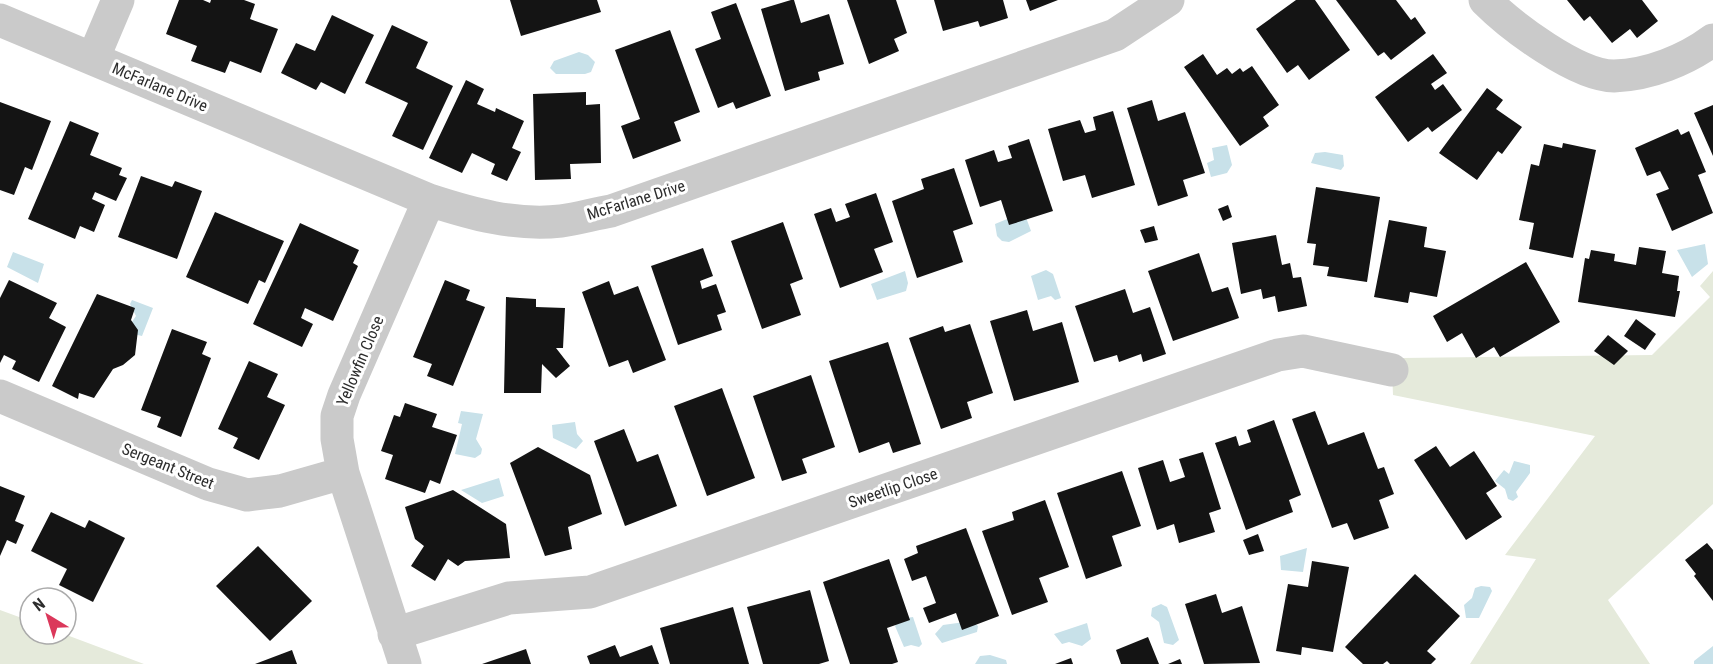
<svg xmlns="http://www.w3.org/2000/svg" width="1713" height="664" viewBox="0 0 1713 664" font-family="'Roboto Condensed',sans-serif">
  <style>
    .green { fill: #e5eadb }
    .water { fill: #c8e1e9 }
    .building { fill: #141414 }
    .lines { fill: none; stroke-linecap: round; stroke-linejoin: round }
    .minor { stroke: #cacaca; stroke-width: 33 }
    .labels { text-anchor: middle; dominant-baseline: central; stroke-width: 6; stroke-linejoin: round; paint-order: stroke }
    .street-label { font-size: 16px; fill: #2d2d2d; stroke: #fff }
  </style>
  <rect width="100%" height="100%" fill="#fff"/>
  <!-- green -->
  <path class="green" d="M1713,271V504L1608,600L1650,664H1470L1536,559L1505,555L1595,436L1393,395L1392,370L1401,358L1652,355L1710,297L1700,286Z
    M0,610L30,621V634H64L144,664H0Z"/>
  <!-- water -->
  <path class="water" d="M579,52L588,55L595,62L591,72L585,74H556L550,68L554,61Z
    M1227,145L1232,165L1227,173L1211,177L1207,163L1214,160L1212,148Z
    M1325,152L1343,155L1344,166L1341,170L1311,163L1315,153Z
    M1024,212L1031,231L1009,242L1002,241L997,236L995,224Z
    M1705,244L1708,264L1692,277L1677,250Z
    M13,252L44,264L38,283L7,267Z
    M1046,270L1053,274L1061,298L1055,300L1051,296L1038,300L1031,276Z
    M905,271L908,283L906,291L877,300L871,284Z
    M132,300L153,308L142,336L133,334L129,326L136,316L130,304Z
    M461,411L483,414L476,439L482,449L481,454L475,458L455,454L462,424L458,423Z
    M575,422L577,434L583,441L576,449L553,438L552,425Z
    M1514,461L1530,465V473L1516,492L1518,497L1513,501L1508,499L1505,489L1495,481L1504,470L1509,474Z
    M499,478L504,496L482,503L461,490Z
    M1307,548L1303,572L1281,570L1280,556Z
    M1481,586L1490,587L1492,591L1479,618H1466L1464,605L1472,598L1475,588Z
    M1161,604L1167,607L1179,640L1173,645L1164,643L1159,622L1151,616L1152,608Z
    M913,617L922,644L919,647L911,645L904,647L895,626L900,619Z
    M972,621L978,626L977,632L942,643L935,634L943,625Z
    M1087,623L1091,639L1082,646L1069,642L1062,644L1054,634Z
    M1713,646V664H1694V661Z
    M990,655L1006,660L1007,664H975L980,656Z"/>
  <!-- building -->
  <path class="building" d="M179,0H203L210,3L211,0H244L255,4L250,19L278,29L261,73L230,61L225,73L191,61L197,46L166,34Z
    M510,0H597L601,12L521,36Z
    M791,0H794L801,23L829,14L844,64L818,72L820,80L785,91L761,9Z
    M847,0H896L907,33L894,39L899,51L869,64Z
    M934,0H1003L1008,18L980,27L978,21L943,31Z
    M1026,0H1058L1030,11Z
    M1296,0H1315L1350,50L1309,80L1298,65L1287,73L1256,29Z
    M1336,0H1396L1411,20L1415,17L1426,33L1391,60L1384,52L1378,56Z
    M1567,0H1642L1658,21L1637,38L1630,29L1612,43L1590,16L1584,21Z
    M736,3L771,96L736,109L733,102L718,108L695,49L721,39L711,12Z
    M332,15L374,35L345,94L321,82L316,90L281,73L296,43L315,51Z
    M392,25L428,42L416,68L453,86L423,150L392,136L408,103L365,83Z
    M670,30L700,112L674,122L681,141L633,159L621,126L640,119L615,50Z
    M1203,54L1217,75L1227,68L1232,74L1240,68L1243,72L1252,66L1279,105L1263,117L1269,126L1240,146L1184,67Z
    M1433,54L1447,73L1431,84L1435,90L1443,84L1462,110L1432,132L1428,127L1408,142L1375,97Z
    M466,80L484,89L477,104L495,112L496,108L524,121L512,148L521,152L507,181L491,174L495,164L472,153L462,173L429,158Z
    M1487,88L1503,100L1496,109L1522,127L1502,154L1498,151L1477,180L1439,153Z
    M586,92V105L600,104L601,163L570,164L571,179L535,180L533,94Z
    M1152,100L1158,121L1185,112L1205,173L1183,180L1188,196L1158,206L1127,108Z
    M0,102L51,121L32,170L25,167L14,195L0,190Z
    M1713,105V156L1694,113Z
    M1113,111L1135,185L1092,198L1085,175L1063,181L1048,129L1080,120L1085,133L1096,130L1093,117Z
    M70,121L99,133L90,155L122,168L119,175L127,178L116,201L95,192L92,199L105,205L94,232L80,226L75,239L28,219Z
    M1678,129L1681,135L1689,131L1706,172L1698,175L1713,213L1672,231L1656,194L1669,189L1660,171L1647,176L1635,148Z
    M1029,139L1053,211L1009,225L1001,200L980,207L965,160L994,150L998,162L1012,158L1008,146Z
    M1563,143L1596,150L1573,258L1529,249L1534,223L1519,220L1531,164L1539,166L1544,144L1562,148Z
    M954,168L973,224L953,231L963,262L917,278L892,201L924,189L921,179Z
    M141,176L172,187L175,181L202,191L177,259L118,237Z
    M1316,187L1380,197L1367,282L1327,276L1329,267L1313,265L1316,244L1307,243Z
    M876,193L893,242L874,249L883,272L840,288L814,214L831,208L836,222L850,217L845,204Z
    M1228,205L1232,217L1223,221L1218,209Z
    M215,212L284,241L265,283L259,280L248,304L186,277Z
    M1389,220L1427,227L1424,247L1446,251L1437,297L1410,292L1408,303L1374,297Z
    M783,222L803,279L790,284L801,315L762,329L731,241Z
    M300,223L359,250L353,263L358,266L333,321L305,308L301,318L313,324L302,347L253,324Z
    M1154,226L1158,240L1145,243L1140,230Z
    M1276,235L1282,265L1290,263L1293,278L1301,277L1307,306L1278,312L1275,296L1263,299L1261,289L1241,294L1232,243Z
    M1639,247L1666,251L1662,273L1679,276L1677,291H1680L1675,317L1578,302L1585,258L1589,259L1591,250L1615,254L1614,261L1636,265Z
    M703,248L713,276L700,281L702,289L716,284L726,312L717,315L722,330L678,345L651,266Z
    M1199,253L1212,292L1228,287L1239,318L1173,341L1148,271Z
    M1526,262L1560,322L1500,357L1494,347L1476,358L1462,333L1447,342L1433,316Z
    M9,280L57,303L49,318L66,327L39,382L12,369L16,361L4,355L0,363V298Z
    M445,280L470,290L466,300L485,307L453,386L427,376L432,364L413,357Z
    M609,281L614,295L638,286L666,360L633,373L628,360L609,367L582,292Z
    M1125,289L1133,313L1150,307L1166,354L1143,362L1141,354L1119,362L1117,355L1094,362L1075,306Z
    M97,294L135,308L131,320L138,330L135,355L123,365L113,369L94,398L79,393L78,399L52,386Z
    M506,297L536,299V307L565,308L563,348H556L570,366L556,378L542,364L541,393H504Z
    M1027,310L1033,331L1062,322L1079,382L1014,401L990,321Z
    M1636,319L1656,334L1645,350L1624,336Z
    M970,324L993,393L967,402L972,418L941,429L909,338L943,326L945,332Z
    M172,329L207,342L202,354L211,358L181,437L157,427L161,417L141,410Z
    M1608,335L1628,351L1614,365L1594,351Z
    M888,342L921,444L893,453L889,442L859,453L829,361Z
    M249,361L278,374L267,397L285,405L259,460L233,448L238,438L218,429Z
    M811,375L835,447L802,459L807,473L782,481L753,396Z
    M722,388L755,478L707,496L674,406Z
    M405,403L437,414L432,427L457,435L440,484L430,480L425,493L385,479L393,455L381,451L394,415L400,417Z
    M1315,411L1328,445L1364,432L1378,469L1384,467L1394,494L1379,500L1389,528L1354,540L1347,523L1332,528L1292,419Z
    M1274,420L1301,495L1289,500L1293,512L1246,530L1215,443L1236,436L1239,446L1251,442L1247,430Z
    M624,429L637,462L658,454L677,506L625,526L594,441Z
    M1436,446L1450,467L1474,451L1497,486L1486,493L1502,517L1466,540L1414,460Z
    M538,447L590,475L602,514L568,527L572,549L545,556L510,463Z
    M1203,452L1221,509L1209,513L1215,532L1179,543L1174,524L1157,530L1138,468L1163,460L1170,482L1185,477L1179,459Z
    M1122,471L1141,526L1112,536L1122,566L1086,579L1057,493Z
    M0,486L25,496L15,521L24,525L16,544L7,540L0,556Z
    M453,490L506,524L510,558L465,561L458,566L448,559L435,581L411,566L424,546L415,539L405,507Z
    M1045,500L1069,567L1039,578L1048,602L1012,615L982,531L1014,520L1012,512Z
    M51,512L85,528L89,520L125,538L93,602L59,585L67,569L31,551Z
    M966,528L999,616L962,630L956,613L929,623L923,608L936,603L926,576L912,581L904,559L918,553L916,546Z
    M1258,534L1264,551L1249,555L1243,540Z
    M1707,543L1713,550V601L1694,576L1696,574L1685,560Z
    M258,546L312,601L270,641L216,586Z
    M889,559L910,620L887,628L898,662L892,664H850L823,582Z
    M1312,561L1349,567L1333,652L1302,647L1301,655L1276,651L1288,584L1308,587Z
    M1415,574L1460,616L1427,651L1436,659L1431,664H1390L1387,661L1383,664H1363L1345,647Z
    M810,590L829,661L819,664H763L747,607Z
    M1216,594L1222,613L1242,606L1260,663L1204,664L1185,604Z
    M733,607L749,664H670L660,628Z
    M1148,637L1159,664H1121L1116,650Z
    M615,645L620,657L652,645L659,664H590L587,656Z
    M526,649L531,664H482Z
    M292,650L297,664H255Z
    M1071,658L1073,664H1055Z
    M1180,659L1182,664H1168Z"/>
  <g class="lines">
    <!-- minor -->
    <path class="minor" d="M1485,0C1511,26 1577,76 1614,76C1649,75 1686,60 1713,40
      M0,20L429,200C472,214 515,226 561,221C577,219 594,214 611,211L1115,35L1168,0
      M93,59L118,0
      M0,396L208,484L247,495L280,491L343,473
      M394,634L509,598L590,592L1278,355L1303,351L1392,370
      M405,664L343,473L337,439V416L344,395L429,200"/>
  </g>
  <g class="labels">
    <!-- street labels -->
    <g class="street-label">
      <text transform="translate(160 87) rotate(23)">McFarlane Drive</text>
      <text transform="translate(636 200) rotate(-17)">McFarlane Drive</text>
      <text transform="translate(360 361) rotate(-67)">Yellowfin Close</text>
      <text transform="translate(168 466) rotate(22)">Sergeant Street</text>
      <text transform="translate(893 488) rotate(-19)">Sweetlip Close</text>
    </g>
  </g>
  <!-- north arrow -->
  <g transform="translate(48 616) rotate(322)"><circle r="28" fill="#ffffff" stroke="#ababab" stroke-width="1.5"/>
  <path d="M0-4.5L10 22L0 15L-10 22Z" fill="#db385b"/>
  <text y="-9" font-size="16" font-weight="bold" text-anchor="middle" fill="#2d2d2d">N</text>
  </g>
</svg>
